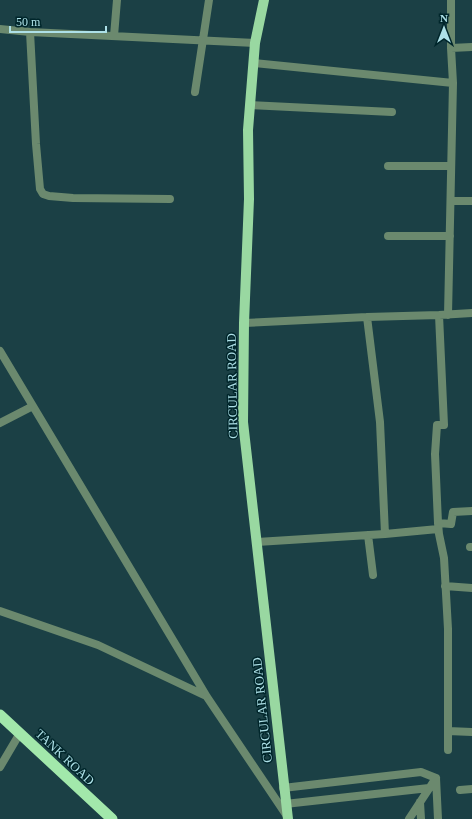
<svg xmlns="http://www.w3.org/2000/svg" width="472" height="819" viewBox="0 0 472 819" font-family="'Times New Roman',serif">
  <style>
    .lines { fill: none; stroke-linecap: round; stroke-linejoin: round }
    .minor { stroke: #6b896e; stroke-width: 8 }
    .primary { stroke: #99d8a1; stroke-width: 10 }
    .trunk { stroke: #a2e8ab; stroke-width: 11 }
    .labels { text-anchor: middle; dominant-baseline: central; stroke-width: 3; stroke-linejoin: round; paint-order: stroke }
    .street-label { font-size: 13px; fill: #ade0e7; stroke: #00262b }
  </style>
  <rect width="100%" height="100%" fill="#1b4045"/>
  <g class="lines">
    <!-- minor -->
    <path class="minor" d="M0,29L30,32L255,43
      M30,32L36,144L40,189L43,194L49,196L73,198L170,199
      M114,36L117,0
      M451,48L472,47
      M253,63L453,83
      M195,92L209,0
      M250,105L392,112
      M388,166H451
      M451,201H472
      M388,236H450
      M439,315L444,425H437L435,454L438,523L439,534L444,558L448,629V750
      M448,315L453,83L451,48V0
      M367,317L380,422L385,534
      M244,323L367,317L439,315L472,313
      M0,351L207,697L287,816
      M0,423L33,406
      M438,523L451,524L453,512L472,511
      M368,535L373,575
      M257,542L385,534L438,529
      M470,547H472
      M445,586L472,588
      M0,611L98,645L206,696
      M448,731L472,732
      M0,767L20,733
      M436,778L438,819
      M283,788L421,772L436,778
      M460,790L472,789
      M420,802L421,819
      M285,804L429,788
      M409,819L436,778"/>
    <!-- primary -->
    <path class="primary" d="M264,0L255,43L248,130L249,199L244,323L243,422L288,819"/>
    <!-- trunk -->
    <path class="trunk" d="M0,715L112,819"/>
  </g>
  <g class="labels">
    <!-- street labels -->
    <g class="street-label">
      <text transform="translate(232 386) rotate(-91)">CIRCULAR ROAD</text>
      <text transform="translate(262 710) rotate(-96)">CIRCULAR ROAD</text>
      <text transform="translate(65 757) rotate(43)">TANK ROAD</text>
    </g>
  </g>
  <!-- north arrow -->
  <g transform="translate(444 28)" stroke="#00262b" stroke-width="3" paint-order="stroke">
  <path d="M0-3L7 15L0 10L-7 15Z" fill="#ade0e7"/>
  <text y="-6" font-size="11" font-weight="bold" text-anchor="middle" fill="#ade0e7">N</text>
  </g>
  <!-- scale -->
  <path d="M10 26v6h96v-6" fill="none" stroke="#ade0e7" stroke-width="2"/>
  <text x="16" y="26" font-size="12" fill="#ade0e7" stroke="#00262b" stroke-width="3" paint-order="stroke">50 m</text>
</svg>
